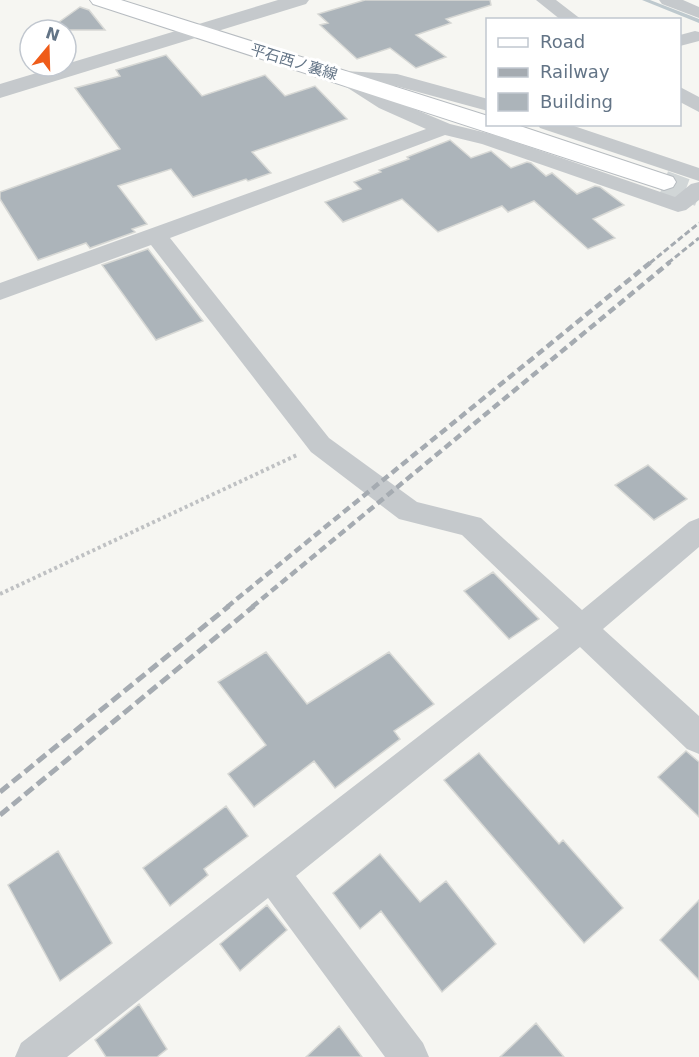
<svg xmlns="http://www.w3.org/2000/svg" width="699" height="1057" viewBox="0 0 699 1057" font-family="'DejaVu Sans','Noto Sans JP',sans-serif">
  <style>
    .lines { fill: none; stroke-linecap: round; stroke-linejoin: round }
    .stream { fill: #bec9ce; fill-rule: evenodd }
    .building { fill: #acb4ba; stroke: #d7d8d5; stroke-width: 1.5 }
    .secondary-tunnel { stroke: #d1d6d7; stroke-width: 23; stroke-dasharray: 23 12; stroke-linecap: butt }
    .secondary-casing { stroke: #b7bcc1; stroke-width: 2 }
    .path { stroke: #bfc1c3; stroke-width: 4; stroke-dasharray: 3 3; stroke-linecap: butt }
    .minor { fill: #c5c9cc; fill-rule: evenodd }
    .tertiary { fill: #c5c9cc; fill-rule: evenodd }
    .secondary { fill: #fff; fill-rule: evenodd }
    .rail-far2 { stroke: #a5abb1; stroke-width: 3; stroke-dasharray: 6 3; stroke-linecap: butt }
    .rail-far1 { stroke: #a5abb1; stroke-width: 4.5; stroke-dasharray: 8 4.5; stroke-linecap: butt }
    .rail { stroke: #a5abb1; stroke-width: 5; stroke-dasharray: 11 5; stroke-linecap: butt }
    .labels { text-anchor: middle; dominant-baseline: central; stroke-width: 6; stroke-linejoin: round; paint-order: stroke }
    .far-street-label { font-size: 15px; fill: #637486; stroke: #fff }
  </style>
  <rect width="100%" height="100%" fill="#f6f6f2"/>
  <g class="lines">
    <!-- stream -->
    <path class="stream" d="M642,0H650L699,19V23Z"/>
  </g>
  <!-- building -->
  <path class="building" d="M365,0H490L491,5L446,19L451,23L416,35L446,57L416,68L390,48L357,59L320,25L328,23L318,14Z
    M80,7L89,10L105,30H48Z
    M166,55L202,96L265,75L285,96L315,86L347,119L252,152L271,173L248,181L246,179L193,197L171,169L118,186L147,224L132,229L135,232L90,248L86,243L38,260L0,199V192L120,149L75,88L120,76L116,70Z
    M450,140L471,158L491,151L511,168L527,162L531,163L546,176L552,173L577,194L595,186L600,187L624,205L593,219L615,238L588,249L534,201L508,212L502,206L438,232L402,199L343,222L325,202L361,189L354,182L381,172L379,170L409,159L407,157Z
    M148,249L203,321L156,340L102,265Z
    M648,465L687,499L654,520L615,485Z
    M493,572L539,619L509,639L464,591Z
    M266,652L307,704L389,652L434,704L394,731L400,739L335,788L314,761L254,807L228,774L266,745L218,682Z
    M686,751L699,762V817L658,777Z
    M479,753L559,844L563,840L623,908L584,943L444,780Z
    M226,806L248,836L204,869L208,875L170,906L143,868Z
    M58,851L112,943L60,981L8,885Z
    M380,854L420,902L446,881L496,944L442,992L381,911L360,929L333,893Z
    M699,900V980L660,940Z
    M267,905L287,930L240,971L220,944Z
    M139,1004L167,1049L157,1057H106L95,1040Z
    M536,1023L564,1057H500Z
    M339,1026L362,1057H306Z"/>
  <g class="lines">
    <!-- secondary-tunnel -->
    <path class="secondary-tunnel" d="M664,182L699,195"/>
    <!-- secondary casing -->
    <g class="secondary-casing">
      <path id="secondary" d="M90,0H121L488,116V124H514L673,177L676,182L673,187L664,190L655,187L93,4Z"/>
    </g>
    <!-- path -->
    <path class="path" d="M0,594L297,455"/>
    <!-- minor -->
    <path class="minor" d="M536,0H556L582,20H561Z
      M659,0H683L699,7V18L662,4Z
      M695,31L699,32V41L680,46V35Z
      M344,71L397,74L488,99V111L396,86L369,85L393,100L450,124L495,135L675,197L691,184L699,182V200L686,210L678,212L482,144L445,135L170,238L329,438L417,502L481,518L582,610L689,522L699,518V547L603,629L699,716V754L687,749L580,647L296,876L423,1043L429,1057H385L268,898L67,1057H15L21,1043L559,628L462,535L399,519L311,452L151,245L0,300V283L426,129L379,108L337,81L334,77Z
      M680,87L699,97V112L680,102Z
      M537,124H568L699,168V181L540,128Z"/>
    <!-- tertiary -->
    <path class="tertiary" d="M278,0H309L306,4L0,98V84Z"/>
    <!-- secondary -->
    <use href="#secondary" class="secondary"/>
    <!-- rail-far2 -->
    <path class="rail-far2" d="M650,263L699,223
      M668,263L699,238"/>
    <!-- rail-far1 -->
    <path class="rail-far1" d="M227,607L651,262
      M252,607L670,262"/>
    <!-- rail -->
    <path class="rail" d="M0,792L229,606
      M0,815L254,606"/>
  </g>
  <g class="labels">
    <!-- far-street labels -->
    <g class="far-street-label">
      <text transform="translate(294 62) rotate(17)">平石西ノ裏線</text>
    </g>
  </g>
  <!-- legend -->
  <rect x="486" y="18" width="195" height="108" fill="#ffffff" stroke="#c1c7cf" stroke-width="1.5"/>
  <rect x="498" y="38" width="30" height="9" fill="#ffffff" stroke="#c1c7cf" stroke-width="1.5"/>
  <text x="540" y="48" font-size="18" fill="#637486">Road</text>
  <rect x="498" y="68" width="30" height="9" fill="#a5abb1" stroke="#c1c7cf" stroke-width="1.5"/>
  <text x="540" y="78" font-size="18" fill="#637486">Railway</text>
  <rect x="498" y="93" width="30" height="18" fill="#acb4ba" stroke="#c1c7cf" stroke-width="1.5"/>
  <text x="540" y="108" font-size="18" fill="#637486">Building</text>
  <!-- north arrow -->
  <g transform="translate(48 48) rotate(19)"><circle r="28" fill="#ffffff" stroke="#c1c7cf" stroke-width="1.5"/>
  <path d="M0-4.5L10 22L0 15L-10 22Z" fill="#ef5c19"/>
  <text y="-9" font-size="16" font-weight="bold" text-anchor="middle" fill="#637486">N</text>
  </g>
</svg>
